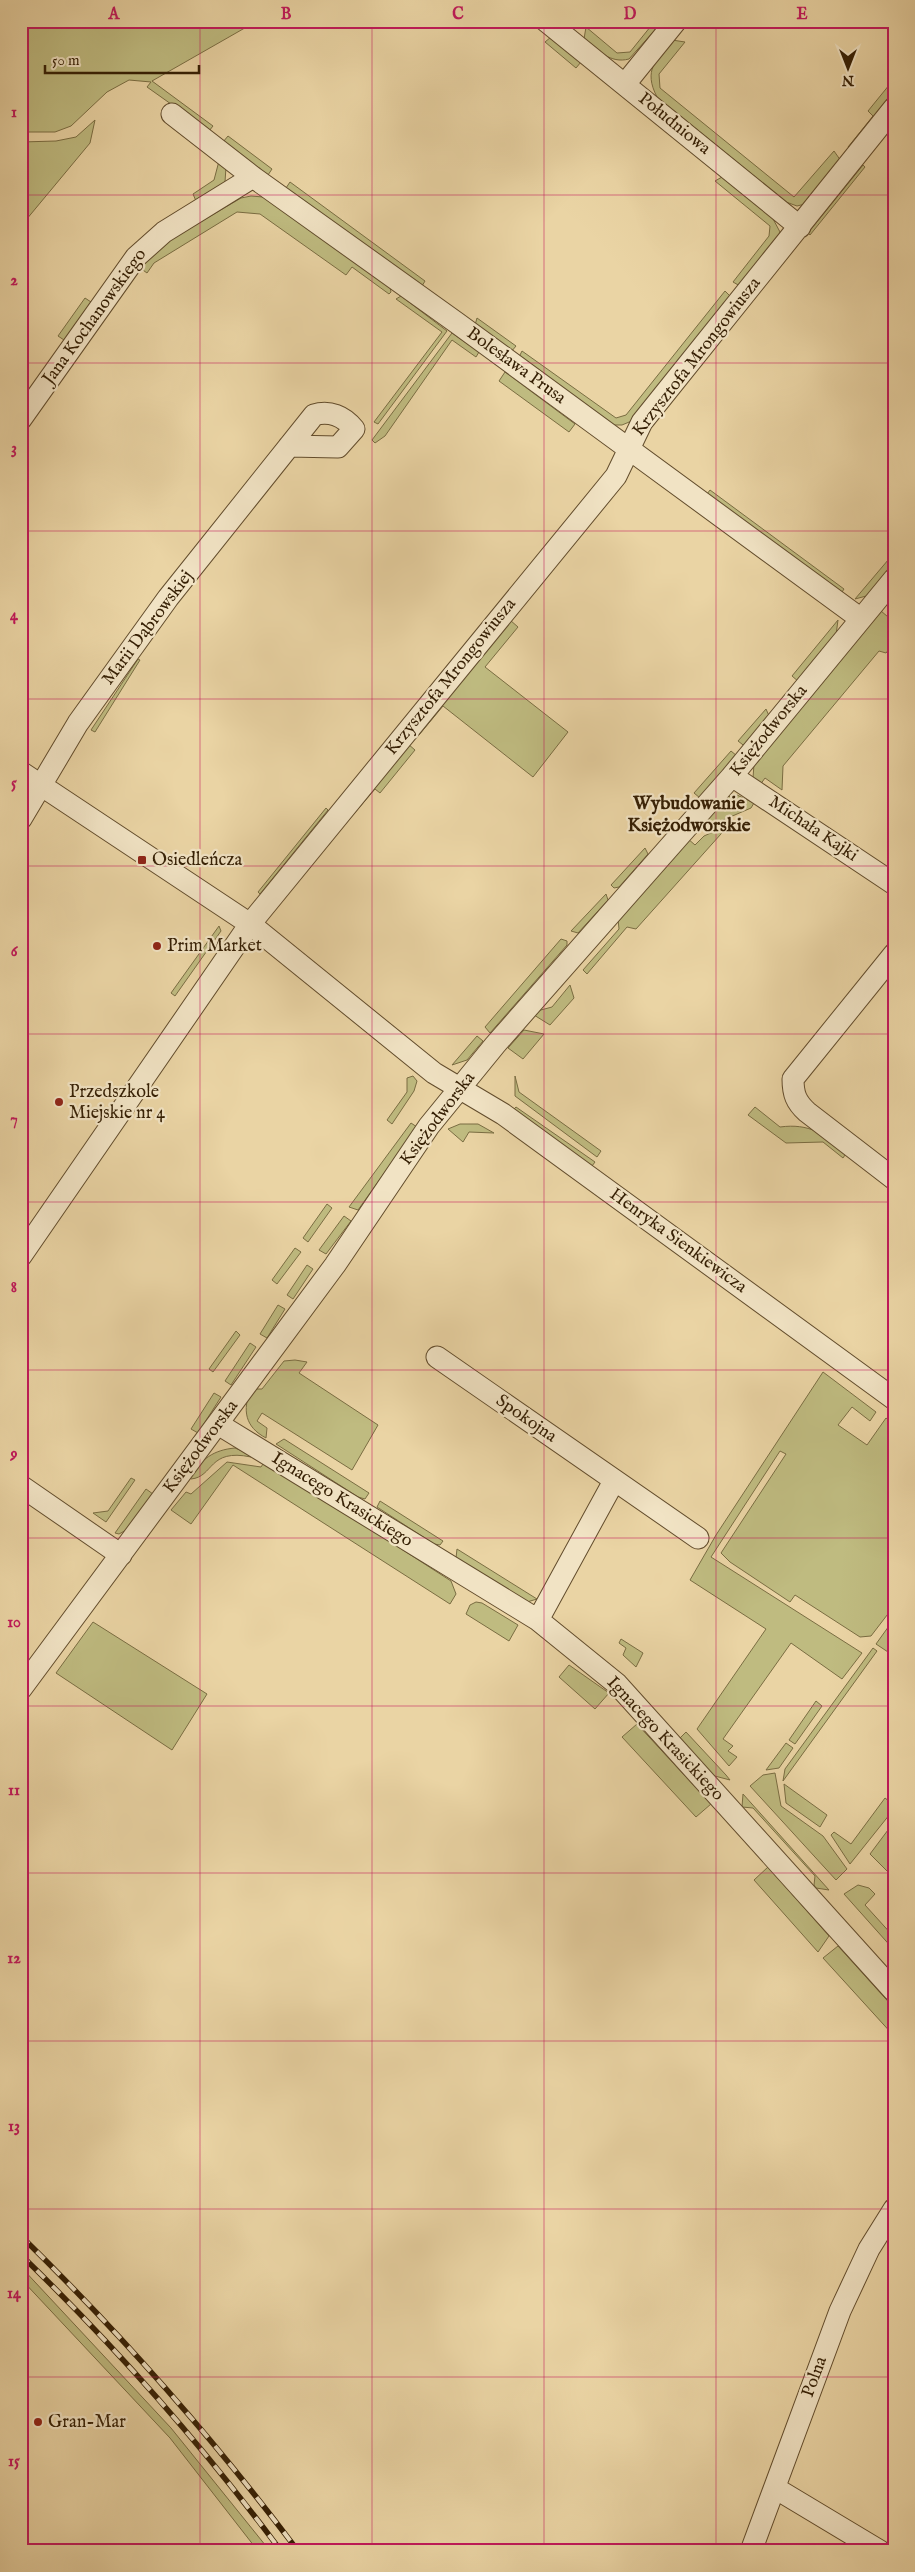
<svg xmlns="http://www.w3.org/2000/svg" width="915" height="2572" viewBox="0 0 915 2572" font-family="'IM FELL English',serif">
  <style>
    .green { fill: #bfbb80; stroke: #7a6d42 }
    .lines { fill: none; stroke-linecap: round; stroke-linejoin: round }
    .minor-casing { stroke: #624c2c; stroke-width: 23 }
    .minor { stroke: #f1e3c4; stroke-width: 21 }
    .rail-casing { stroke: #351f04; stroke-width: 5.5 }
    .rail { stroke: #f1e3c4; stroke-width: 4; stroke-dasharray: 11; stroke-linecap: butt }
    .grid { fill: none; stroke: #c2185b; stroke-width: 1; stroke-opacity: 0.55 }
    .poi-dot { fill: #8f2418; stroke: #f1e3c4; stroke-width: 2 }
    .labels { text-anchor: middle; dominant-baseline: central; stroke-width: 4.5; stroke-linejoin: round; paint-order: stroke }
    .street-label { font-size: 18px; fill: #351f04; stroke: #f1e3c4 }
    .poi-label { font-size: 18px; fill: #351f04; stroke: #f1e3c4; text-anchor: start }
    .neighbourhood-label { font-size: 19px; font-weight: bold; fill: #351f04; stroke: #f1e3c4 }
    .neatline { fill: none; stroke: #c2185b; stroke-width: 2 }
    .grid-label { font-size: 16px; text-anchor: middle; font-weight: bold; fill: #c2185b }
  </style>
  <rect width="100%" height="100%" fill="#ead4a4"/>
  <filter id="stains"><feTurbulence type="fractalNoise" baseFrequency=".004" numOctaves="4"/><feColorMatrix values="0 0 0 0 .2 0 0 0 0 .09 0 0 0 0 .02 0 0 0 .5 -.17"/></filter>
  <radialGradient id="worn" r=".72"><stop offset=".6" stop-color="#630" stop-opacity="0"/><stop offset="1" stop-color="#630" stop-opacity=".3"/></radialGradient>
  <!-- green -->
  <path class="green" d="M21,21H257L152,81L213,126L209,131L147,87L151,82L129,80L107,92L71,126L55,132H21Z
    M655,21H663L629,59C610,64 598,50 584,39L586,27L617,53L630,52Z
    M551,37L581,62L576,68L545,42Z
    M672,40L685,42L659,74L660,88L794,197L834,151L841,161L805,204L797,206L786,202L657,97C643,70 656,60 672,40Z
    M894,79V96L851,149L848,147L873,116L868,111Z
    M95,120L90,143L21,226V142L56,141L76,137Z
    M228,136L272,169L268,175L223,142Z
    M219,161L226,167L225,182L196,201L193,194L214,180Z
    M863,165L865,167L810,235L808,233Z
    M722,177L772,217L780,232L777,242L740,286L733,282L769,236L770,226L715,181Z
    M290,182L425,281L422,286L286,188Z
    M251,196L263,197L271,201L390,287L391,292L389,294L352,267L346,275L260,214L237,212L154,263L147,273L140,268L168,241L241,198Z
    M725,291L731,297L634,420L622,425H611L519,357L522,351L616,418L626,415Z
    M401,296L447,331L378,424L374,422L442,332L396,299Z
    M85,298L91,302L64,340L58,336Z
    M477,318L516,346L511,352L475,325Z
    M452,333L479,352L476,357L452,340L385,436L375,443L372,440Z
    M505,372L575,424L569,432L499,381Z
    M710,490L844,589L842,592L707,494Z
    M894,553V565L870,595L855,599Z
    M881,611L894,622V643L886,653L879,651L783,766L782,790L765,778L760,785L753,778L754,764Z
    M510,620L518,627L485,667L568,732L533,777L443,706L419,735L417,733Z
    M838,620L836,635L799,682L792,676Z
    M138,659L140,660L95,732L91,730Z
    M766,709L770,718L747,748L738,741Z
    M408,744L415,750L380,793L375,789L352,816L350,814Z
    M731,751L737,756L700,798L694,793Z
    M737,795L754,803L751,808L700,830L698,829L727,797Z
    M326,808L328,810L260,894L258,892Z
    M729,825L636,929L627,927L587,974L583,970L619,929L618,919L687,838L695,845L704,836Z
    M645,848L648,854L619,887L614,888L611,885Z
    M606,894L608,900L578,933L571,931Z
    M219,926L221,931L175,996L171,993Z
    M561,939L567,941V945L490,1033L485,1027Z
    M570,985L574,998L550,1025L534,1015L537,1011L552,1007Z
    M524,1030L544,1034L523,1059L508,1048Z
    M477,1036L483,1041L467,1060L452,1065Z
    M413,1076L417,1081L414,1091L392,1124L387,1120L407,1092V1078Z
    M515,1076L519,1092L601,1151L597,1157L515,1096Z
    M516,1107L595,1162L592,1166L513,1110Z
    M755,1107L780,1127C809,1123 825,1134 847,1152L843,1158L823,1142L786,1143L748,1115Z
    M411,1123L417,1127L358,1210L349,1207Z
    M460,1124H478L494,1133L469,1132L463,1142L448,1129Z
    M327,1204L332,1208L308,1242L303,1238Z
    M344,1216L351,1221L326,1254L319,1250Z
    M295,1248L301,1252L277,1284L272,1280Z
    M307,1265L313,1269L293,1299L287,1295Z
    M278,1305L285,1309L267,1338L260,1334Z
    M236,1331L240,1335L213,1372L209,1369Z
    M250,1343L256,1347L231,1385L225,1381Z
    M295,1360L307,1362L299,1373L378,1425L352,1470L262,1413L257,1421L267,1428L266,1438C245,1427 242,1410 251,1389H262L284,1361Z
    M823,1372L876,1412L870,1421L852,1407L838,1425L867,1445L886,1418L894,1424V1606L871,1636L860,1637L795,1595L790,1602L730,1562L721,1553L786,1454L780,1451L711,1557L862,1653L842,1679L791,1643L723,1739L733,1746L728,1751L737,1757L729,1766L697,1729L766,1629L690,1580L716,1535Z
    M214,1393L221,1397L198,1433L191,1429Z
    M284,1439L369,1493L365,1499L358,1497L276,1444Z
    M235,1448L252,1455L251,1457C208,1448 214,1477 191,1479L189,1477C202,1459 213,1450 235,1448Z
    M265,1461L451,1581L456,1594L450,1604L233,1465L191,1524L171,1510L186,1492L191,1494L227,1462L261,1467Z
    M131,1478L135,1480L106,1522L93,1513L108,1511Z
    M146,1489L153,1494L128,1529L119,1534L115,1533Z
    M380,1501L443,1541L440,1545L434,1544L377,1507Z
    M457,1549L537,1599L527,1602L456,1558Z
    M476,1602L482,1603L518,1625L509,1641L466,1614L470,1605Z
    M894,1619V1656L876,1644Z
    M93,1622L207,1694L172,1750L56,1673Z
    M621,1639L643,1653L636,1667L623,1655L626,1648L619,1643Z
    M873,1648L877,1651L783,1781L785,1769Z
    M569,1665L609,1693L595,1709L559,1677Z
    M816,1701L822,1706L795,1744L789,1740Z
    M637,1724L711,1804L696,1817L622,1737Z
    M686,1732L726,1775L730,1780L711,1775L680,1738Z
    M786,1743L793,1748L779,1768L766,1770Z
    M775,1773L781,1806L823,1836L847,1869L836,1880L750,1786L763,1775Z
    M784,1784L827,1815L820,1827L786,1803Z
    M743,1794L829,1890L816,1888L814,1885L815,1876L753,1808L742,1807Z
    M885,1798L894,1805V1809L850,1864L831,1835L834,1832L851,1844Z
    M894,1822V1845L890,1850L894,1853V1878L870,1854Z
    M768,1867L829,1936L818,1952L754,1880Z
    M858,1885L869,1888L875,1894L865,1905L894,1937V1950L844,1894Z
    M838,1946L894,2008V2036L823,1958Z
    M21,2267L171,2428L270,2551H258L170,2438L21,2279Z"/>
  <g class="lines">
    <!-- minor casing -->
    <g class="minor-casing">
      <path id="minor" d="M546,21L800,227
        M625,84L676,21
        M172,114L253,177L457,323L861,619
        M21,419L136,257L164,232L253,177
        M21,772L250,924L434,1073L503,1114L894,1399
        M732,776L894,884
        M21,819L78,723L168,598L314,415C329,410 344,416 354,429L338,447L289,446
        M894,954L793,1079C793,1094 796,1102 807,1112L894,1179
        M21,1256L250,924L616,476L642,422L894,108
        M437,1357L698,1538
        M218,1424L538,1620L617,1684L894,1991
        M21,1486L121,1555
        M538,1620L614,1481
        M21,1689L335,1265L429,1126L495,1045L732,776L894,579
        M775,2488L880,2551
        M751,2551L840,2311L869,2249L894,2209"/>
    </g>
    <!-- minor -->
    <use href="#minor" class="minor"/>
    <!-- rail casing -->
    <g class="rail-casing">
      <path id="rail" d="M21,2236C121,2334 214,2439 298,2551
        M21,2255C115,2346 203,2446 281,2551"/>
    </g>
    <!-- rail -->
    <use href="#rail" class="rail"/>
  </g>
  <!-- grid -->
  <path class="grid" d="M200,21V2551M372,21V2551M544,21V2551M716,21V2551M21,195H894M21,363H894M21,531H894M21,699H894M21,866H894M21,1034H894M21,1202H894M21,1370H894M21,1538H894M21,1706H894M21,1873H894M21,2041H894M21,2209H894M21,2377H894"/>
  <!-- markers -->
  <g class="poi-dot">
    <rect x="137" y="855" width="10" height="10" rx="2.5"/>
    <circle cx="157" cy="946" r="5"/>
    <circle cx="59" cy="1102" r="5"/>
    <circle cx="38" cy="2422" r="5"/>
  </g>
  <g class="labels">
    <!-- street labels -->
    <g class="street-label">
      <text transform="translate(674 124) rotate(39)">Południowa</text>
      <text transform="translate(95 317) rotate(-54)">Jana Kochanowskiego</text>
      <text transform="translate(697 357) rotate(-52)">Krzysztofa Mrongowiusza</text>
      <text transform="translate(516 366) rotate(36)">Bolesława Prusa</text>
      <text transform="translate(148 628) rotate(-53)">Marii Dąbrowskiej</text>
      <text transform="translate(451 677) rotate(-51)">Krzysztofa Mrongowiusza</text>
      <text transform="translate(769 731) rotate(-51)">Księżodworska</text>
      <text transform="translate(813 829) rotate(34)">Michała Kajki</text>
      <text transform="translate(438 1119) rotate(-53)">Księżodworska</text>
      <text transform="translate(678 1241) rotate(36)">Henryka Sienkiewicza</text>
      <text transform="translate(526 1419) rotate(35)">Spokojna</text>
      <text transform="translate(201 1447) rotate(-53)">Księżodworska</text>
      <text transform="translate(342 1500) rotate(32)">Ignacego Krasickiego</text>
      <text transform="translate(665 1739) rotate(47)">Ignacego Krasickiego</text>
      <text transform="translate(815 2377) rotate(-70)">Polna</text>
    </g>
    <!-- poi labels -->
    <g class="poi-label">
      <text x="152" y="860">Osiedleńcza</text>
      <text x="167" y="946">Prim Market</text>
      <text x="69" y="1092">Przedszkole<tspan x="69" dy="21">Miejskie nr 4</tspan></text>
      <text x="48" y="2422">Gran-Mar</text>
    </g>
    <!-- neighbourhood labels -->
    <g class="neighbourhood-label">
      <text x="689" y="804">Wybudowanie<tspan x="689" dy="22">Księżodworskie</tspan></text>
    </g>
  </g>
  <!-- margin -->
  <rect width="915" height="2572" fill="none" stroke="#ead4a4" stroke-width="55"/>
  <!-- north arrow -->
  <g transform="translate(848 68) rotate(180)" stroke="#f1e3c4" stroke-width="4" paint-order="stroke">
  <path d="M0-4L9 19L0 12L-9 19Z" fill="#351f04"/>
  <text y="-8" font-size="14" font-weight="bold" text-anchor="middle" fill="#351f04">N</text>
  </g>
  <!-- scale -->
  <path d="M45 65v8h154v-8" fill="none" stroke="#351f04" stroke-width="2.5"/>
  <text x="52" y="65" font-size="15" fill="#351f04" stroke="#f1e3c4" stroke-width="4" paint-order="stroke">50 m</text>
  <rect x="28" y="28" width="860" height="2516" class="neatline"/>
  <g class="grid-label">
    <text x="114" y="19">A</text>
    <text x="286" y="19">B</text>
    <text x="458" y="19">C</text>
    <text x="630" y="19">D</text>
    <text x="802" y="19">E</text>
    <text x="14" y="117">1</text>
    <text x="14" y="285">2</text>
    <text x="14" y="453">3</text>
    <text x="14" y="620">4</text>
    <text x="14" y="788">5</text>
    <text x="14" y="956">6</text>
    <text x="14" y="1124">7</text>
    <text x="14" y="1292">8</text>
    <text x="14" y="1459">9</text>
    <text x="14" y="1627">10</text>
    <text x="14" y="1795">11</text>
    <text x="14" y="1963">12</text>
    <text x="14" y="2131">13</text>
    <text x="14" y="2298">14</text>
    <text x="14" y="2466">15</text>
  </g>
  <rect width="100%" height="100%" filter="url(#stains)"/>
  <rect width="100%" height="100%" fill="url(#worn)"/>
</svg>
